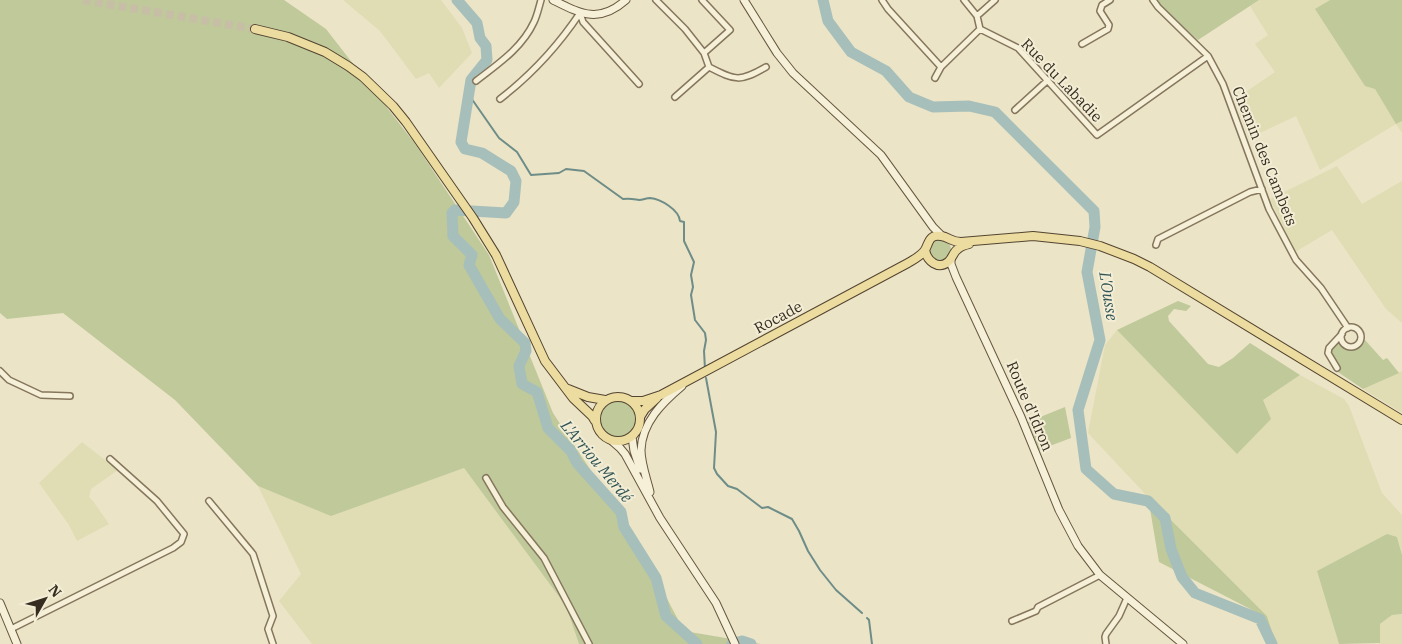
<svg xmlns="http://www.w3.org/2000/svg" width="1402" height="644" viewBox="0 0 1402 644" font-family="'IBM Plex Serif',serif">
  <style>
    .farmland { fill: #e0ddb4 }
    .green { fill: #bfc99a }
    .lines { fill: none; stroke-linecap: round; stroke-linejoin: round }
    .stream { stroke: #6e8d88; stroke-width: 2 }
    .river { stroke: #a7bfba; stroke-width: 11 }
    .primary-tunnel { stroke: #c7bfa5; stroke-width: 8; stroke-dasharray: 8 4; stroke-linecap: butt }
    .street-casing { stroke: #85765d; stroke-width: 8 }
    .secondary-casing { stroke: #675740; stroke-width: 9 }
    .primary-casing { stroke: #534431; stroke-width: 10 }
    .street { stroke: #f6f0d8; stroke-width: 5 }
    .secondary { stroke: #f6f0d8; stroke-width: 7 }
    .primary { stroke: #ecdca0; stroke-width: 8 }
    .labels { text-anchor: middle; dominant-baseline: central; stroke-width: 4; stroke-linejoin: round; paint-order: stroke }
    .street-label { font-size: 15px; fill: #362d20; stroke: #f3edd5 }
    .water-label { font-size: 16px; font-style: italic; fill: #305455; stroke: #f3edd5 }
  </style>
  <rect width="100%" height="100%" fill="#ebe4c6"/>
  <!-- farmland -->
  <path class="farmland" d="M343,0H441L462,28L472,53L439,88L429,73L416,79L380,31Z
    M1259,0H1330L1316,9L1375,89L1396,124L1402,121V133L1396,124L1320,170L1296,116L1249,138L1234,100L1275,72L1255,44L1268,35L1250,6Z
    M1337,166L1362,204L1402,181V323L1386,309L1332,230L1295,252L1270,199Z
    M1117,330L1237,453L1263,400L1300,375L1344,399L1349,406L1382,493L1402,515V555L1397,537L1317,571L1339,644H1276L1267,616L1148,497L1088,433L1105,345Z
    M1402,371V413L1363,389Z
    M82,442L118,470L91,489L89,497L93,501L109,524L77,541L69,525L39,483Z
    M464,468L566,606L579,644H312L279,601L301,574L258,486L331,515Z
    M1402,614V644H1378L1380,643V624L1392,615Z"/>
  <!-- green -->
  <path class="green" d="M0,0H284L326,29L416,145L489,255L553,413L634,536L684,631L761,644H579L566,606L464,468L331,516L258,486L175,400L63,313L7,319L0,313Z
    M1156,0H1259L1198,40L1161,7Z
    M1330,0H1402V121L1396,124L1375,89L1365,86L1315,9Z
    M929 250a11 11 0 1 1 22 0a11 11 0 1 1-22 0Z
    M1178,301L1191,306L1186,311L1174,309L1168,316L1169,321L1208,364L1219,367L1233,358L1250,343L1300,375L1263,400L1271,419L1237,454L1117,330Z
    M1339,339L1343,346L1351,350L1358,348L1365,340L1383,360L1387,358L1399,373L1363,389L1335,370L1338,369L1332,358L1331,348Z
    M599 418a19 19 0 1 1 38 0a19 19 0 1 1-38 0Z
    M1065,407L1071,438L1039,450L1028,422Z
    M1148,497L1267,616L1276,644H1267L1258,613L1159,562Z
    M1387,534L1397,537L1402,555V614L1392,615L1380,624V643L1339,644L1317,571Z"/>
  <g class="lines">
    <!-- stream -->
    <path class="stream" d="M469,95L499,138L517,152L531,175L559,173L566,169L584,171L623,199C630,198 633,199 639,200C643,200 646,198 650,198C661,199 679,210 680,221L684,222V241L694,262L691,275L693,287L691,295L695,320L705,333L706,340L704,351L705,369
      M706,378L716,432L714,468L717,474L728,486L737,489L762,508L768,507L792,519L799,531L808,551L820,570L836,590L862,613
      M867,618L869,620L872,644"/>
    <!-- river -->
    <path class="river" d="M457,0L477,23L480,38L486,46L487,60L471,80L461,142L465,149L482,153L511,171L516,181L514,202L506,213L455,210L452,213L453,236L472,255L469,265L500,319L525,343L526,351L519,366L522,384L537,392L548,428L571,451L577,463L621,512L624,527L656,578L666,616L697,644
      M823,0L828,21L851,52L886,71L909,97L933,107L969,106L995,112L1094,211L1095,227L1087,272L1100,340L1078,410L1086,469L1114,494L1148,501L1165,518L1171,549L1182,577L1195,593L1260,619L1272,644
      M732,644L742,641L751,644"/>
    <!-- primary-tunnel -->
    <path class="primary-tunnel" d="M83,0L255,29"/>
    <!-- street casing -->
    <g class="street-casing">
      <path id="street" d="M656,0L685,29L704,53L709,67C736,81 740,82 766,67
        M702,0L730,30L704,53
        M882,0L888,9L941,67
        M964,0L977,16
        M1153,0L1158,7L1208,56L1223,84L1269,209L1296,260L1321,288L1348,328
        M580,13L583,22L639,84
        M980,29L1018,48L1097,135L1208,56
        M1082,44L1108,29L1109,25L1100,11L1102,5L1110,0
        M935,78L941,67L980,29L977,16L995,0
        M476,81C498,64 522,48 534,22C537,16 539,7 541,0
        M675,97L709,67
        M500,99C531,75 558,46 580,13
        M1015,110L1048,80
        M1156,245L1158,239L1250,192L1262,189
        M1341 337a10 10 0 1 1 20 0a10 10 0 1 1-20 0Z
        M1337,368L1328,353L1329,348L1342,334
        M0,371L9,380L41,395L70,396
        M486,478L503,507L544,558L589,644
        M209,501L253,554L273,616L268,629L273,644
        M1012,621L1036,611L1038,607L1100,575
        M11,629L173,548L181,542L184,534L157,501L110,459
        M1106,644L1105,637L1106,634L1119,616L1127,598"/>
    </g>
    <!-- secondary casing -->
    <g class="secondary-casing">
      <path id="secondary" d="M553,0C581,14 599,24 626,0
        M744,0L777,53L793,73L881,155L933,227L942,236
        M951,259V264L956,277L1021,417L1059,510L1078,546L1100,575L1183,644
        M632,437L634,451L640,469
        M612,441L620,448L625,454L660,518L716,603L735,644
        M650,492C647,479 641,464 641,450C642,422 663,402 682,386
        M0,603L17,644"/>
    </g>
    <!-- primary casing -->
    <g class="primary-casing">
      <path id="primary" d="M255,29L288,37L325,52L348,66L363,77L393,106L406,122L473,218L496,255L545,361L573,398L592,416L595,421
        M925,250C927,261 938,270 948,262C953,258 953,252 958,249C961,246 965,245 969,244
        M568,389L588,397L605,400
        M596 419a22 22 0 1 1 44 0a22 22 0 1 1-44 0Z
        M632,401H643L661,395L908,263C913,260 921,256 925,250C929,243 929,234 941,236C949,237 951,242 961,242L1033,236L1080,241L1100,246L1134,259L1150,267L1402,420
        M640,417L645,409L657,398"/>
    </g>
    <!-- street -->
    <use href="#street" class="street"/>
    <!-- secondary -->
    <use href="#secondary" class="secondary"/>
    <!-- primary -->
    <use href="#primary" class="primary"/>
  </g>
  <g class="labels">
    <!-- street labels -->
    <g class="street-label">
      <text transform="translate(1062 80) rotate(46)">Rue du Labadie</text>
      <text transform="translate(1265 156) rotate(68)">Chemin des Cambets</text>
      <text transform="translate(778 317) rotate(-28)">Rocade</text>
      <text transform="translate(1030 406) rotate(67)">Route d'Idron</text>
    </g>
    <!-- water labels -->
    <g class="water-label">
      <text transform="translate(1109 296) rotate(81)">L'Ousse</text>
      <text transform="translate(597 461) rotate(50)">L'Arriou Merdé</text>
    </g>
  </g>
  <!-- north arrow -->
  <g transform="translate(45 599) rotate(51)" stroke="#f3edd5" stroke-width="4" paint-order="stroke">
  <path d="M0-4L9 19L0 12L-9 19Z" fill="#362d20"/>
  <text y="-8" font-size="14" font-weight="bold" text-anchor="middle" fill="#362d20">N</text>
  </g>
</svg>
